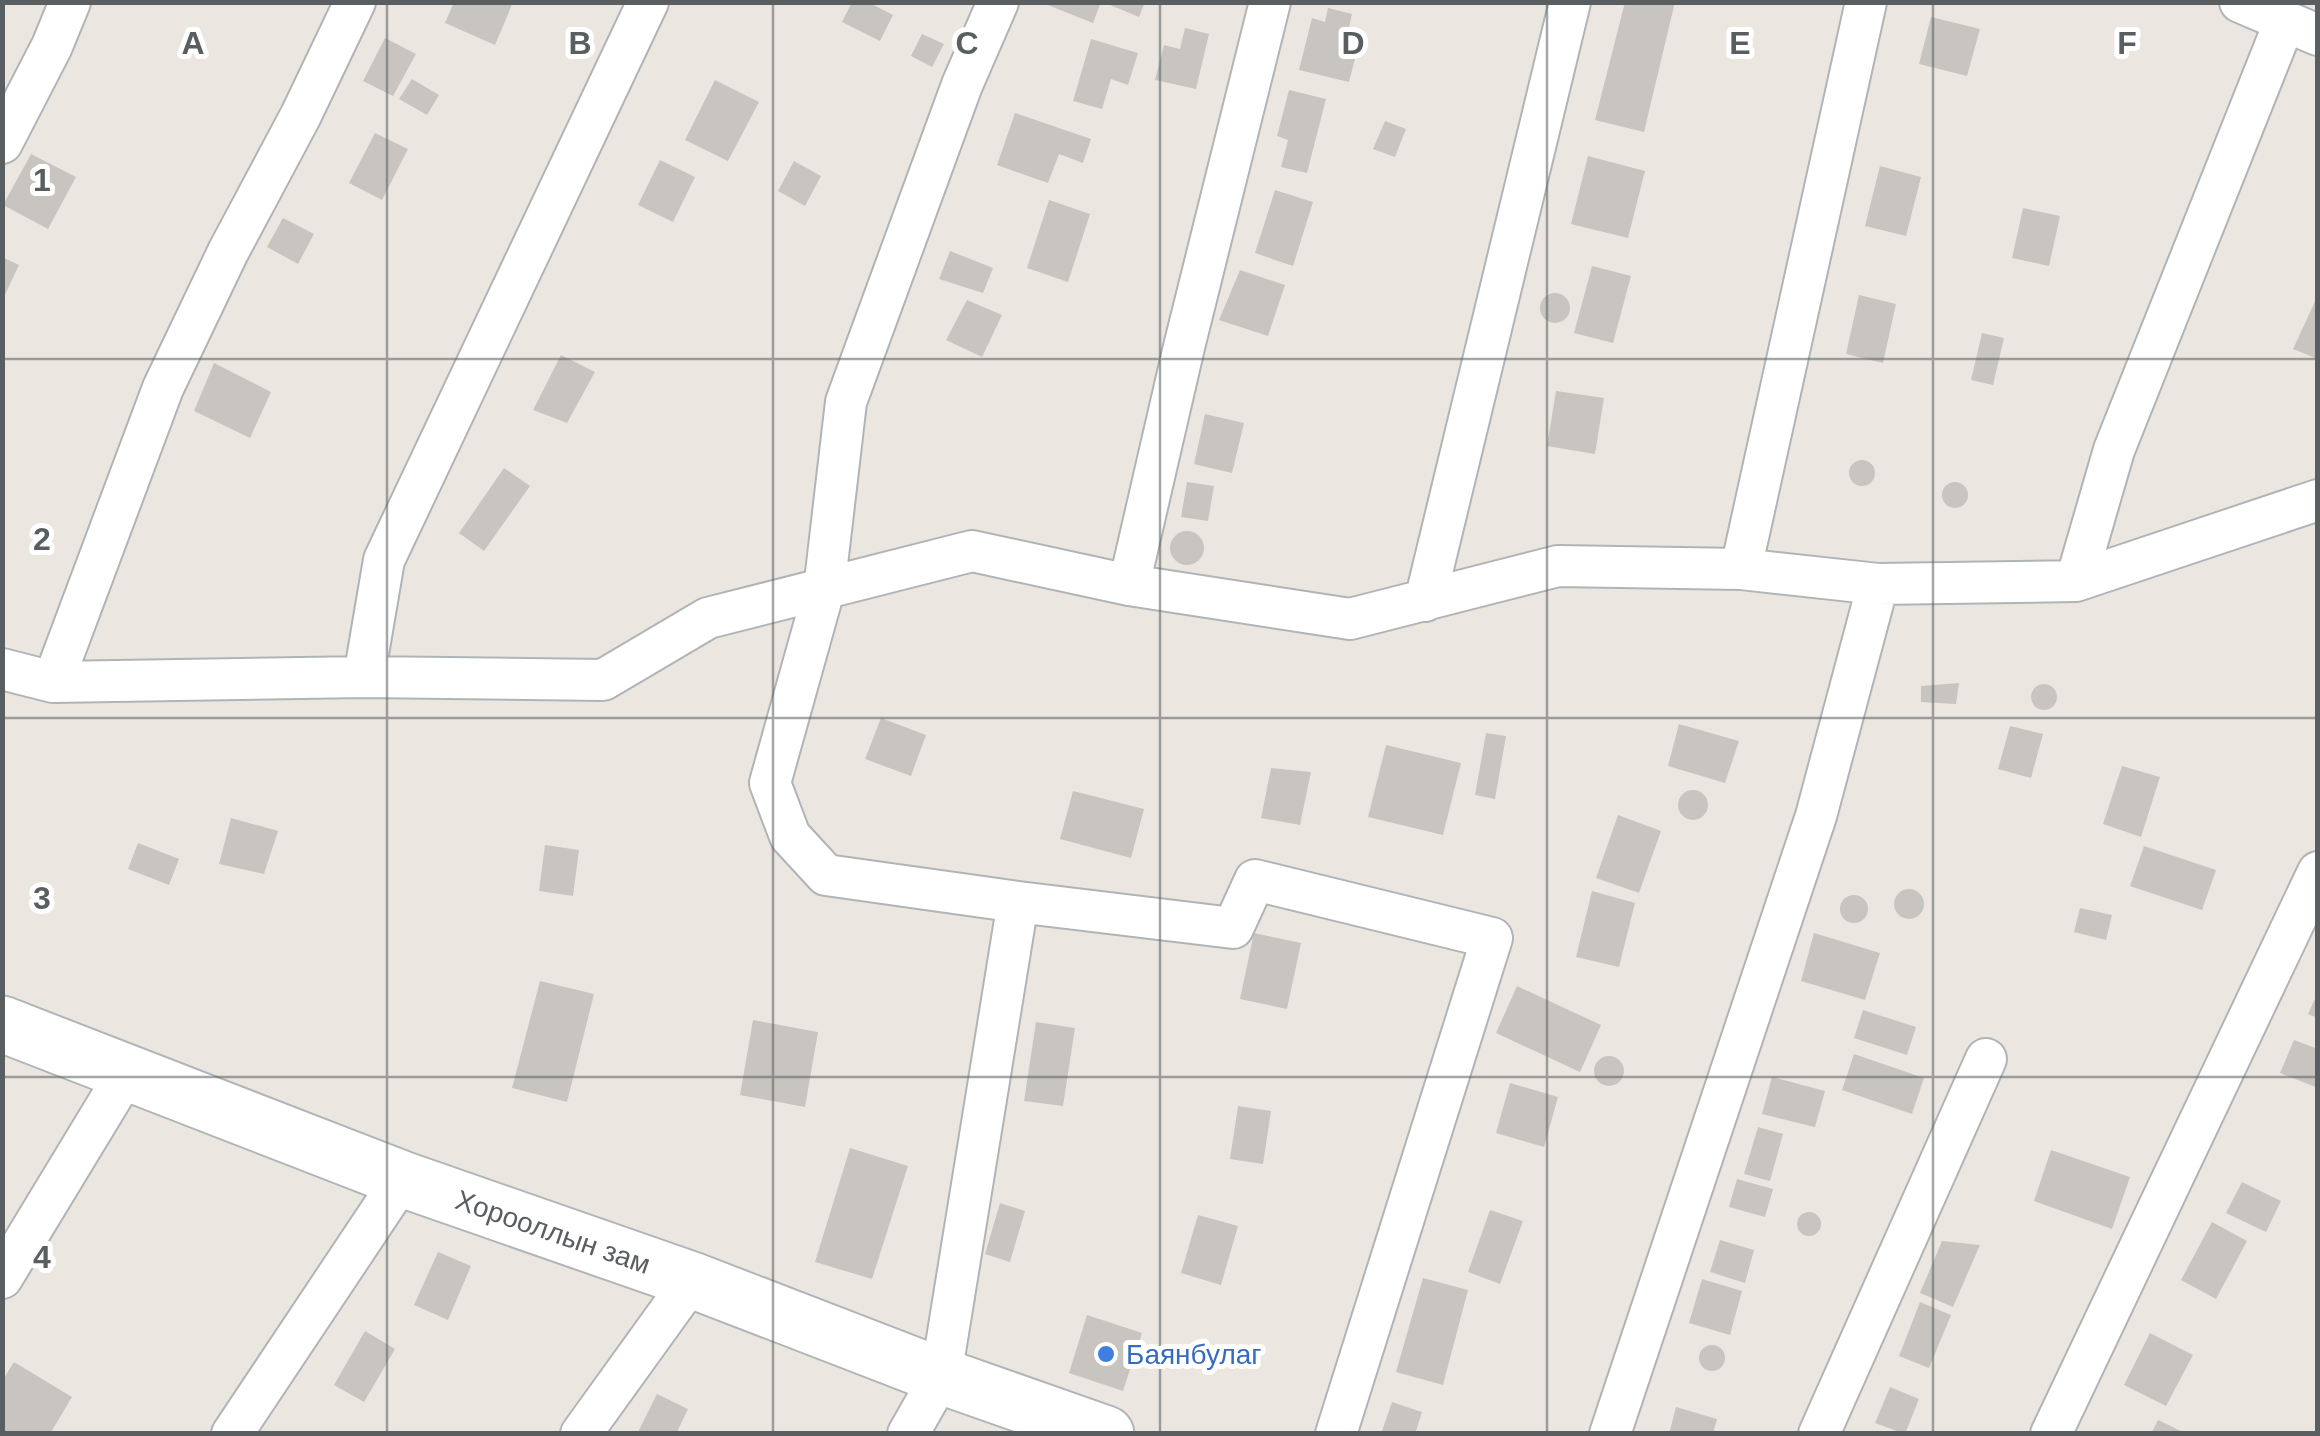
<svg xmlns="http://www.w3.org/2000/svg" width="2320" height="1436" viewBox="0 0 2320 1436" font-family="Helvetica,sans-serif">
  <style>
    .building { fill: #c8c4c0 }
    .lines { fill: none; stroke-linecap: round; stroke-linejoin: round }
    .street-casing { stroke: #b1b4b7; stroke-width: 44 }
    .secondary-casing { stroke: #b0b5b7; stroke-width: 59 }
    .street { stroke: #fff; stroke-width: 40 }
    .secondary { stroke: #fff; stroke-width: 55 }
    .grid { fill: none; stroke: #595e60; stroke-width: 2.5; stroke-opacity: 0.55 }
    .shop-dot { fill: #3f7fe0; stroke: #fff; stroke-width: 4 }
    .labels { text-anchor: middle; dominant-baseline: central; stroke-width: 10; stroke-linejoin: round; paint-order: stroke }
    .street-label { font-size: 28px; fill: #595e60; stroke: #fff }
    .shop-label { font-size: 28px; fill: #366cbe; stroke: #fff; text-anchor: start }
    .grid-label { font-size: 32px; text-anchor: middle; font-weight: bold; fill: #595e60; stroke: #fff; stroke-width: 10; stroke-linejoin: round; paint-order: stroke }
  </style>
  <rect width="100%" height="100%" fill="#ebe7e0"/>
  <!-- building -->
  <path class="building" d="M454,2H513L495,45L445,23Z
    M852,2H868L893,15L880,41L842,22Z
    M1040,2H1101L1093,23Z
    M1103,2H1145L1139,17Z
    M1625,2H1675L1644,132L1595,120Z
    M1328,8L1352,14L1349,28L1362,31L1349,82L1299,70L1312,18L1325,22Z
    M1931,17L1980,29L1967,76L1919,64Z
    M1185,28L1209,34L1196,89L1155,80L1164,45L1180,49Z
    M922,34L944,44L932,67L911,56Z
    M385,38L416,54L393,96L363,81Z
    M1091,39L1138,53L1128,85L1111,79L1102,109L1073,101Z
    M412,79L439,95L427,115L399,99Z
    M715,80L759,102L728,161L685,140Z
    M1289,90L1326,99L1307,173L1281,167L1288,140L1277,136Z
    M1015,113L1091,139L1083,163L1059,154L1048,183L997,165Z
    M1385,121L1406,129L1395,157L1373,149Z
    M375,133L408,149L382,200L349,183Z
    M31,154L76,177L48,229L3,205Z
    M1588,156L1645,171L1628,238L1571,224Z
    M660,160L695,177L673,222L638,205Z
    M794,161L821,176L805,206L778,191Z
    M1880,166L1921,177L1906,236L1865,226Z
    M1275,190L1313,202L1293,266L1255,253Z
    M1049,200L1090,214L1068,282L1027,268Z
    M2023,208L2060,216L2049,266L2012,258Z
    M283,218L314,234L298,264L267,247Z
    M950,251L993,268L983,293L939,279Z
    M2,257L19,265L2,301Z
    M1592,266L1631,276L1613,343L1574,333Z
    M1240,270L1285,285L1268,336L1219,320Z
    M1540 308a15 15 0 1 1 30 0a15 15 0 1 1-30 0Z
    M1859,295L1896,304L1883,363L1846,354Z
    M2318,295V359L2293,349Z
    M967,300L1002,315L982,357L946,340Z
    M1982,333L2004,338L1993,385L1971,380Z
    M561,355L595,372L567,423L533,410Z
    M214,363L271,392L250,438L194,411Z
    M1556,391L1604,398L1595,454L1547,446Z
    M1205,414L1244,423L1232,473L1194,464Z
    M1849 473a13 13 0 1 1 26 0a13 13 0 1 1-26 0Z
    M504,468L530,486L484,551L459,533Z
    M1187,482L1214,486L1208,521L1181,517Z
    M1942 495a13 13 0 1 1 26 0a13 13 0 1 1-26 0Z
    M1170 548a17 17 0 1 1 34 0a17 17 0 1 1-34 0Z
    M1959,683L1956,704L1921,702V686Z
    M2031 697a13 13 0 1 1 26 0a13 13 0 1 1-26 0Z
    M881,718L926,735L911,776L865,759Z
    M1679,724L1739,741L1725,783L1668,766Z
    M2010,726L2043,734L2031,778L1998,769Z
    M1486,733L1506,736L1495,799L1475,795Z
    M1386,745L1461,763L1443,835L1368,817Z
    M2122,766L2160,777L2141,837L2103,824Z
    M1271,768L1311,772L1300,825L1261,818Z
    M1678 805a15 15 0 1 1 30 0a15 15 0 1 1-30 0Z
    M1073,791L1144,809L1131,858L1060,839Z
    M1618,815L1661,831L1639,893L1596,878Z
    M231,818L278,831L264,874L219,864Z
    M138,843L179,859L169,885L128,869Z
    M545,845L579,850L573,896L539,891Z
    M2144,846L2216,870L2202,910L2130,886Z
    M1894 904a15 15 0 1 1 30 0a15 15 0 1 1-30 0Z
    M1592,891L1635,903L1619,967L1576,957Z
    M1840 909a14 14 0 1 1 28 0a14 14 0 1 1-28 0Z
    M2080,908L2112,915L2106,940L2074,932Z
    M1254,933L1301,943L1287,1009L1240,999Z
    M1814,933L1880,953L1865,1000L1801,981Z
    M540,981L594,994L567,1102L512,1088Z
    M1517,986L1601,1025L1580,1072L1496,1033Z
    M2318,992V1018L2308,1014Z
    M1863,1010L1916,1027L1907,1055L1854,1038Z
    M753,1020L818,1032L805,1107L740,1095Z
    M1036,1022L1075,1028L1063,1106L1024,1101Z
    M2294,1040L2318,1049V1088L2280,1073Z
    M1854,1054L1924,1078L1912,1114L1842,1090Z
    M1594 1071a15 15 0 1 1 30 0a15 15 0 1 1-30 0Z
    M1772,1077L1825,1091L1815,1127L1762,1114Z
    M1510,1083L1558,1097L1544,1147L1496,1133Z
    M1238,1106L1271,1111L1263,1164L1230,1159Z
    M1758,1127L1783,1134L1770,1181L1744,1174Z
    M850,1148L908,1166L872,1279L815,1262Z
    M2051,1150L2130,1177L2112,1229L2034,1201Z
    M1737,1179L1773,1189L1765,1217L1729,1207Z
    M2242,1182L2281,1201L2266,1232L2226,1213Z
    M1000,1203L1025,1211L1010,1262L985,1254Z
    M1490,1210L1523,1221L1500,1284L1468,1272Z
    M1797 1224a12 12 0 1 1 24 0a12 12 0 1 1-24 0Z
    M1198,1215L1238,1226L1221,1285L1181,1273Z
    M2212,1222L2247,1241L2216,1299L2181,1280Z
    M1720,1240L1754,1250L1745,1283L1710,1272Z
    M1942,1241L1980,1245L1953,1307L1920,1293Z
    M438,1252L471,1266L448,1320L414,1305Z
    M1423,1278L1468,1290L1443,1385L1396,1372Z
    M1702,1279L1742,1291L1730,1335L1689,1323Z
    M1920,1302L1951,1315L1929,1368L1899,1356Z
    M1087,1315L1142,1333L1123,1391L1069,1373Z
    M365,1331L395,1349L364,1402L334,1385Z
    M2150,1333L2193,1355L2166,1406L2124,1385Z
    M1699 1358a13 13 0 1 1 26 0a13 13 0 1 1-26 0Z
    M14,1362L72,1397L50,1434H2V1381Z
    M1890,1387L1919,1399L1905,1434L1875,1423Z
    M657,1394L688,1409L676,1434H637Z
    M1392,1402L1422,1412L1415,1434H1381Z
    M1676,1407L1717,1419L1713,1434H1669Z
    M2158,1420L2187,1434H2151Z"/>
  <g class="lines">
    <!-- street casing -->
    <g class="street-casing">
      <path id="street" d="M998,2L962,85L846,402L824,590L770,783L790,836L826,875L1018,902L1233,928L1255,880L1492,938L1336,1434
        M2240,2L2318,35
        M2,143L52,46L70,2
        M1741,569L1866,2
        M2076,581L2114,450L2285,21
        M1129,585L1184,347L1270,2
        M1425,601L1570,2
        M2,669L53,682L364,677L603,680L708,618L972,551L1129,585L1350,619L1558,566L1741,569L1878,584L2076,581L2318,500
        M364,677L384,560L648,2
        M53,682L163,388L228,252L301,115L355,2
        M2,1278L127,1072
        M232,1434L402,1179
        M581,1434L692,1280
        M908,1434L941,1376L1018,902
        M1610,1434L1816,816L1878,584
        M1819,1434L1986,1059
        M2051,1434L2318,872"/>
    </g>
    <!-- secondary casing -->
    <g class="secondary-casing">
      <path id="secondary" d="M2,1024L402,1179L692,1280L941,1376L1106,1434"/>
    </g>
    <!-- street -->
    <use href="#street" class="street"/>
    <!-- secondary -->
    <use href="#secondary" class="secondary"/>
  </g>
  <!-- grid -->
  <path class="grid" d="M387,2V1434M773,2V1434M1160,2V1434M1547,2V1434M1933,2V1434M2,359H2318M2,718H2318M2,1077H2318"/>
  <!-- markers -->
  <circle class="shop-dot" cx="1106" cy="1354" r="10"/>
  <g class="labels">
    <!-- street labels -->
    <g class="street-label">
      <text transform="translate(553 1232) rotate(19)">Хорооллын зам</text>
    </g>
    <!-- shop labels -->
    <g class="shop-label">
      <text x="1126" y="1354">Баянбулаг</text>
    </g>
  </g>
  <g class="grid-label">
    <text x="193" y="54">A</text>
    <text x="580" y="54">B</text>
    <text x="967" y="54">C</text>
    <text x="1353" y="54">D</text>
    <text x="1740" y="54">E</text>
    <text x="2127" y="54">F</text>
    <text x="42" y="191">1</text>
    <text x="42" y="550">2</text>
    <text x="42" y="909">3</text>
    <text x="42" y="1268">4</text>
  </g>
  <!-- border -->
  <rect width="2320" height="1436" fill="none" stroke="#595e60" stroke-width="10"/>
</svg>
